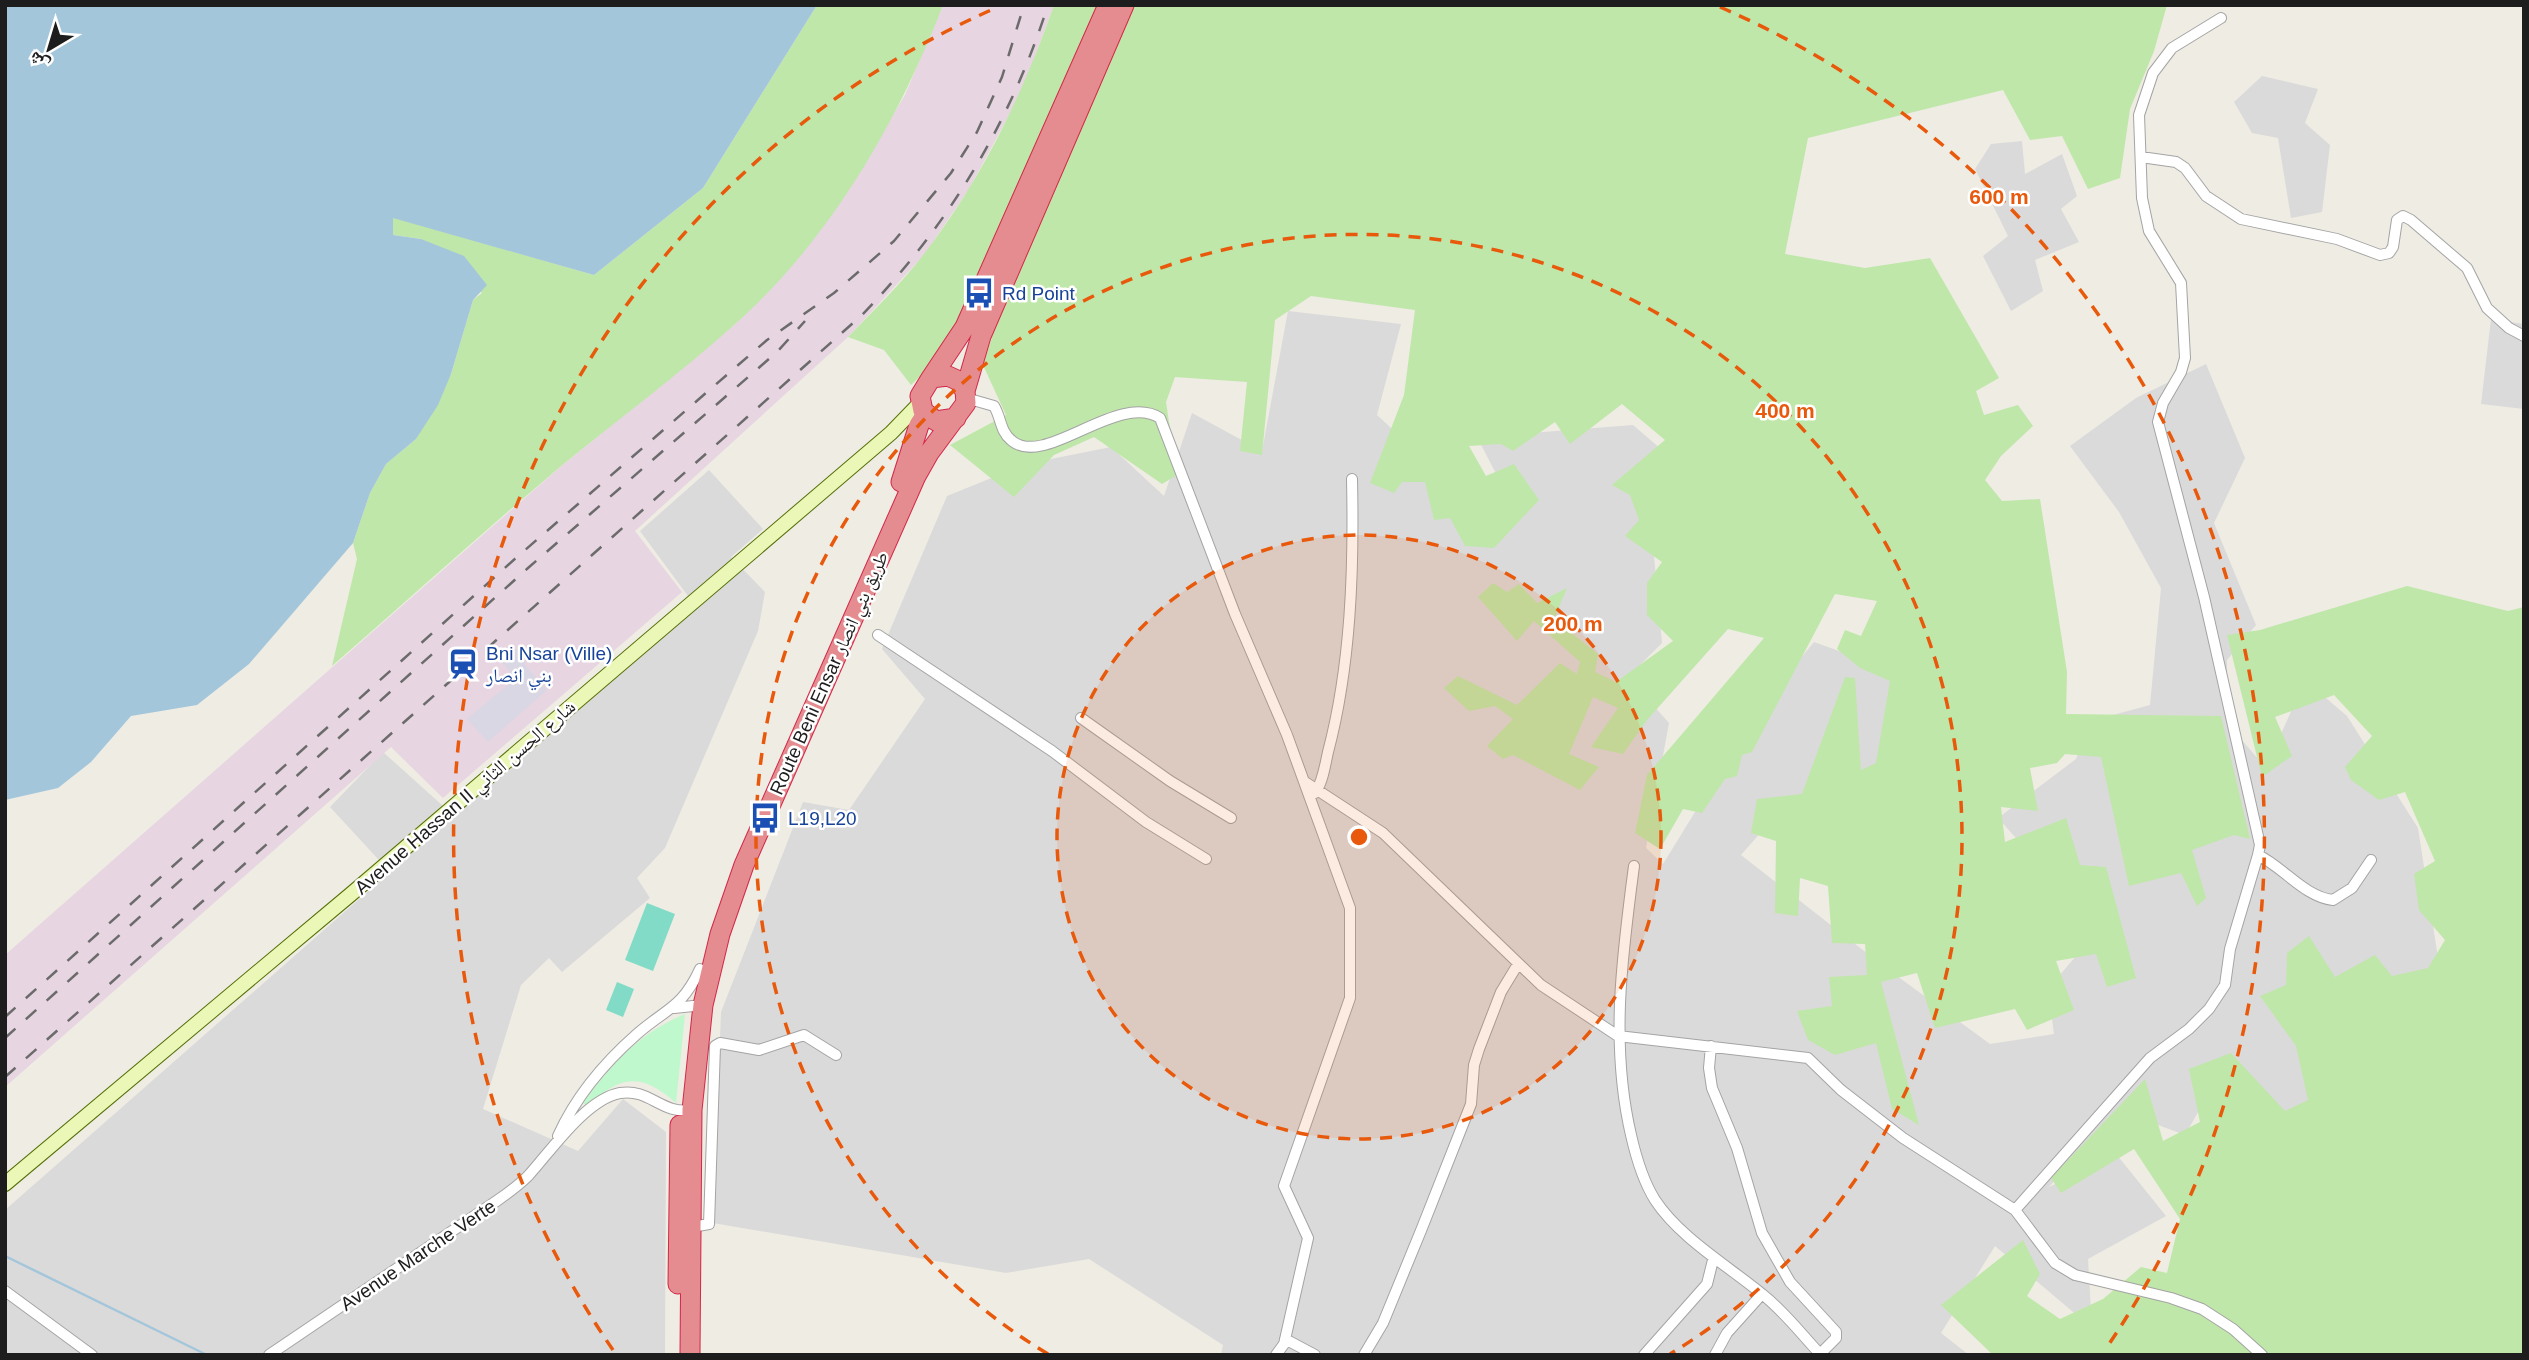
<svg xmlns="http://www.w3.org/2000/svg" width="2529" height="1360" viewBox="0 0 2529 1360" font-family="Helvetica,'Noto Naskh Arabic',sans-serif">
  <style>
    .residential { fill: #dbdada }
    .industrial { fill: #e7d5e1 }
    .grass { fill: #bfe7a9 }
    .park { fill: #c0f8cd }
    .pitch { fill: #82dbc6 }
    .plaza { fill: #d9d7e3 }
    .water { fill: #a4c6db }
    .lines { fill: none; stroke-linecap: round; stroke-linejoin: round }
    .stream { stroke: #a4c6db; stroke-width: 2.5 }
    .street-casing { stroke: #a4a4a4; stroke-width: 12 }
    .secondary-casing { stroke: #557008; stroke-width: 16 }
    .highway-casing { stroke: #d32849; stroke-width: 21 }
    .street { stroke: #fff; stroke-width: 10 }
    .secondary { stroke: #ebf7b7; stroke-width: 14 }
    .highway { stroke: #e48c8f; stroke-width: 19 }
    .rail { stroke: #6b6b6b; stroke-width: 2.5; stroke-dasharray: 14 14; stroke-linecap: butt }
    .ring { fill: none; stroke: #e8590c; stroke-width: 3.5; stroke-dasharray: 12 9 }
    .labels { text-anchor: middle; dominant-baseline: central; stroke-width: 5; stroke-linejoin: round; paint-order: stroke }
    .transit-label { font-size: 19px; fill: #164399; stroke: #fff; text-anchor: start }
    .street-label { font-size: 19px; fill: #1d1d1d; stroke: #fff }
    .centre { fill: #e8590c; stroke: #fff; stroke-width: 3.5 }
    .ring-label { font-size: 21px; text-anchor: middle; font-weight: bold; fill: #e8590c; stroke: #fff; stroke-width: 5; stroke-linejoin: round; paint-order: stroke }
  </style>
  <rect width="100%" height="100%" fill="#eeece3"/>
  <!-- residential -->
  <path class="residential" d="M2262,76L2318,89L2305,123L2330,145L2322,212L2291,218L2278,138L2252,133L2234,102Z
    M2022,141L2025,174L2062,154L2077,196L2061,209L2079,242L2035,260L2043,291L2011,311L1983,256L2008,236L1975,169L1991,144Z
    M1288,311L1401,324L1377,415L1446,479L1516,512L1477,437L1633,425L1675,461L1652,534L1662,643L1628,677L1669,723L1646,848L1663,864L1758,710L1814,642L1906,675L1873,856L1783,807L1741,855L1882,965L1990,1044L2054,1034L2048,989L2098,930L1998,818L2076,759L2091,721L2150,705L2161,588L2119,512L2070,446L2136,398L2206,364L2245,458L2214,523L2256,625L2227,660V723L2266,768L2305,680L2347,716L2418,828L2440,971L2333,1132L2263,1125L2220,1074L2185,1135L2131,1115L2078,1154L2049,1187L2117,1155L2166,1216L2088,1259L2092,1328L1995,1246L1941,1333L1969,1355H1221L1223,1345L1089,1259L1006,1273L713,1223L721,1012L803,802L849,810L925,699L882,649L947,496L1026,464L1111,447L1164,496L1192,413L1262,451Z
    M2491,319L2524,324V409L2481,404Z
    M709,470L763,529L731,557L765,592L758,631L665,848L637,878L650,898L562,972L549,958L521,985L483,1109L578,1151L623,1099L666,1132L665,1355H5V1210L390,872L330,807L383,752L452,814L688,596L640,531Z"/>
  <!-- industrial -->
  <path class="industrial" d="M943,5H1054L1022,91L969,189L924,255L848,337L635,531L682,592L443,798L391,747L5,1087V955L559,468L734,325L792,264L839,203L905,95Z"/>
  <!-- grass -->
  <path class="grass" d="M817,5H943C897,124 829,241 733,326C677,376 617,420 560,467C483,532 408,600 332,666L357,559L353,543L370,493L386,464L416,439L451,374L473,300L482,293L421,239L393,235V217L594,275L703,188Z
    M1054,5H1102L979,293L938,359L911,385L884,350L848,337C874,310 901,284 924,254C982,179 1023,94 1054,5Z
    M1130,5H2167L2154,51L2130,109L2120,178L2088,189L2062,136L2030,140L2003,90L1808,138L1785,254L1865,268L1930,258L1999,378L1976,391L1984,415L2018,405L2033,426L2001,456L1985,480L2002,501L2040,499L2067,672L2066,714L2221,716L2250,839L2234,835L2192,850L2206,898L2197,906L2181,873L2129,886L2101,757L2065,754L2057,763L2030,768L2038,811L2001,807L2005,842L2066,818L2080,865L2106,867L2136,978L2107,987L2096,954L2056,961L2074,1010L2027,1030L2015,1009L1935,1028L1917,973L1881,982L1919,1125L1892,1109L1876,1043L1835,1055L1808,1040L1797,1011L1832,1006L1829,977L1867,975L1865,944L1832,943L1828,886L1800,878L1798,916L1775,913L1776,841L1751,833L1757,799L1802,794L1845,677L1855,678L1861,770L1876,763L1890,681L1860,668L1837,649L1845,630L1861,636L1877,601L1835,594L1752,752L1742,755L1737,776L1725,779L1702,813L1683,809L1660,849L1635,833L1647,775L1764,638L1728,629L1647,720L1623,754L1591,747L1618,708L1593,697L1569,754L1599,767L1580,790L1513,755L1503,759L1487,746L1513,719L1495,706L1469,711L1444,688L1458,676L1517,705L1560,663L1577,674L1580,662L1534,621L1517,641L1478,597L1493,583L1507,592L1519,584L1537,603L1567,588L1554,619L1598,654L1595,672L1616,682L1673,641L1647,615V583L1662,562L1625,536L1639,520L1630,495L1612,485L1665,440L1622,404L1570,444L1555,422L1513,451L1501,444L1469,446L1486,476L1514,464L1539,500L1494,548L1465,546L1450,518L1434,520L1425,482H1402L1394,493L1370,483L1404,395L1415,310L1311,296L1275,320L1262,455L1240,451L1247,382L1175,377L1166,402L1177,475L1162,484L1094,437L1054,455L1014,497L950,445L1006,415L983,365L1006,294Z
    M2407,586L2508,611L2524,607V1355H1993L1941,1305L2023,1240L2040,1274L2027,1296L2060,1319L2103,1299L2141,1267L2167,1273L2180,1219L2134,1149L2061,1193L2051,1178L2145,1079L2163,1141L2200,1122L2189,1069L2231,1053L2285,1111L2308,1100L2296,1046L2260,996L2286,985L2287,953L2309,936L2335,977L2375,955L2392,976L2428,968L2445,940L2419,910L2414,874L2435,861L2405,792L2379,800L2351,780L2345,767L2372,736L2334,695L2275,717L2292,756L2262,777L2227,635L2260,630Z"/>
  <!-- park -->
  <path class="park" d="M685,1014L676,1103C642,1073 620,1074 588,1107L583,1103C612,1064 639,1033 685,1014Z"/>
  <!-- pitch -->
  <path class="pitch" d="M647,903L675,914L653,971L625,960Z
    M617,982L634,989L623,1017L606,1010Z"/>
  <!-- plaza -->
  <path class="plaza" d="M515,648L526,661L524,664L547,690L488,742L467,719L515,679L502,661Z"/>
  <!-- water -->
  <path class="water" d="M5,5H817L703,188L594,275L393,218V235L421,239L464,256L487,285L473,300L451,374L438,405L416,439L386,464L370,493L353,543L249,664L197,705L131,716L91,762L58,788L5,800Z"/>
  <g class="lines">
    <!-- stream -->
    <path class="stream" d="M5,1256L207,1355"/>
    <!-- street casing -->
    <g class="street-casing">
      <path id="street" d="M2141,157L2176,162L2185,168L2206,196L2241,219L2337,239L2380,255L2389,253L2393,247L2397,220L2403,216L2411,220L2467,268L2487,308L2509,328L2524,336
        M966,398L994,406C1001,417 1000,431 1011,440C1044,470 1117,391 1160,418L1235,614L1287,735L1350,908V998L1284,1186L1308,1238L1284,1344L1276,1355
        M878,635L1052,751L1146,822L1206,859
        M1081,718L1170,781L1231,818
        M1305,782L1383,833L1541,985L1618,1036L1808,1058L1841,1090L1903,1138L2015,1210L2055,1263L2075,1275L2171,1298L2202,1309L2233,1329L2262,1355
        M1315,793C1323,782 1325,765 1328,752C1351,665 1354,569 1352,479
        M2258,855C2283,867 2305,897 2333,900L2352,888L2371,860
        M1634,866C1622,956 1610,1045 1631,1135C1636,1157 1643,1181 1655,1200C1679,1237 1728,1266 1762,1294C1785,1312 1801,1334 1821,1355
        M674,1008L703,1005
        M1711,1046L1709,1068L1712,1088L1737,1148L1762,1233L1790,1282L1836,1332V1338L1820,1354
        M558,1136C576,1096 604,1063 637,1034C667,1008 682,1008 700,969
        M2015,1210L2150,1058L2189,1029L2209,1009L2225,985L2230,949L2258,855L2260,845L2204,597L2158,422L2163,403L2181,372L2185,358L2181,283L2149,231L2142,198L2139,115L2153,73L2172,48L2221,18
        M692,1227L709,1224L715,1046L720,1043L759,1050L804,1035L836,1055
        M5,1291L92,1355
        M1285,1339L1315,1355
        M269,1355L498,1200C508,1193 519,1185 528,1176C550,1152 586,1099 620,1093C650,1088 661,1115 692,1110
        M1364,1355L1383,1323L1422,1228L1471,1104L1474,1065L1479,1049L1501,992L1518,964
        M1644,1355L1707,1284L1713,1260
        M1715,1355L1727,1333L1762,1294"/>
    </g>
    <!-- secondary casing -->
    <g class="secondary-casing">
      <path id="secondary" d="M5,1184L350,895L891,433L920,403"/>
    </g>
    <!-- highway casing -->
    <g class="highway-casing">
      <path id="highway" d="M931,378L965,327L1108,5
        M965,391L981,336L1124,5
        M901,482L919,425L926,414
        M678,1284L680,1125
        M690,1355L692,1110L703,1005L720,934L744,865L916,476L929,453L966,403L965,391L959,381L948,376L931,378L920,396L923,411L936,421L956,418"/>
    </g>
    <!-- street -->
    <use href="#street" class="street"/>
    <!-- secondary -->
    <use href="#secondary" class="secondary"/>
    <!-- highway -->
    <use href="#highway" class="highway"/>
    <!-- rail -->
    <path class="rail" d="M5,1017L517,557L767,340L834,293L894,241L951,173L977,132L1002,77L1024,5
      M5,1038L528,568L777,352L805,321
      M5,1077L862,315C948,226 1010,124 1048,5"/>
  </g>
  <!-- distance rings -->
  <circle cx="1359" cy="837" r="302" fill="#e8590c" fill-opacity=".12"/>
  <g class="ring">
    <circle cx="1359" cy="837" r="302"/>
    <path d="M1048 1354A603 603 0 1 1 1670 1354"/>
    <path d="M613 1350A905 905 0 0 1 998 7M1720 7A905 905 0 0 1 2105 1350"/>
  </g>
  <!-- icons -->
  <defs>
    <g id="bus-bare" transform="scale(2.415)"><path d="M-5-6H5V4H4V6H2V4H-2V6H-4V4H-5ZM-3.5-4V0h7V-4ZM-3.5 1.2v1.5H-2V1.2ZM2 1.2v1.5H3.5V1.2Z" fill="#1a4fb4" stroke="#fff" stroke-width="2.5" paint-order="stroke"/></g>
    <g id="station-bare" transform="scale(2.415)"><path d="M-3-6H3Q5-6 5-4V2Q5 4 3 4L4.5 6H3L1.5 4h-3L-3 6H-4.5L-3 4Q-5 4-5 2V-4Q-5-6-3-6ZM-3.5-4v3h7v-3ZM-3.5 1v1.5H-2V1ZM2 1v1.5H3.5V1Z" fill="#1a4fb4" stroke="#fff" stroke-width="2.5" paint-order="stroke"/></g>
  </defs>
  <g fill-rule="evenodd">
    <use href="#bus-bare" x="979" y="293"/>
    <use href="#station-bare" x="463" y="664"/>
    <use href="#bus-bare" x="765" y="818"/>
  </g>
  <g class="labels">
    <!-- transit labels -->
    <g class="transit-label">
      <text x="1002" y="293">Rd Point</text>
      <text x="486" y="653">Bni Nsar (Ville)<tspan x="486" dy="22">بني انصار</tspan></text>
      <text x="788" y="818">L19,L20</text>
    </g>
    <!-- street labels -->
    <g class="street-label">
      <text transform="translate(829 673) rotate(-66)">Route Beni Ensar طريق بني انصار</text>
      <text transform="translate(465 797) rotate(-41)">Avenue Hassan II شارع الحسن الثاني</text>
      <text transform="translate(418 1255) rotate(-34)">Avenue Marche Verte</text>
    </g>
  </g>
  <circle cx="1359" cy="837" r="10" class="centre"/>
  <g class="ring-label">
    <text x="1999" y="204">600 m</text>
    <text x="1785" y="418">400 m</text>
    <text x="1573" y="631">200 m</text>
  </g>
  <!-- border -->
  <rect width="2529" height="1360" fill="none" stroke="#1d1d1d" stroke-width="14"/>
  <!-- north arrow -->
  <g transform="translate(49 49) rotate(218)" stroke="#ffffff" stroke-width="5" paint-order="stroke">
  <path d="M0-5L12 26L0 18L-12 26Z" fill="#1d1d1d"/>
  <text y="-10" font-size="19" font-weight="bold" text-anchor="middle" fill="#1d1d1d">ش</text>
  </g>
</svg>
